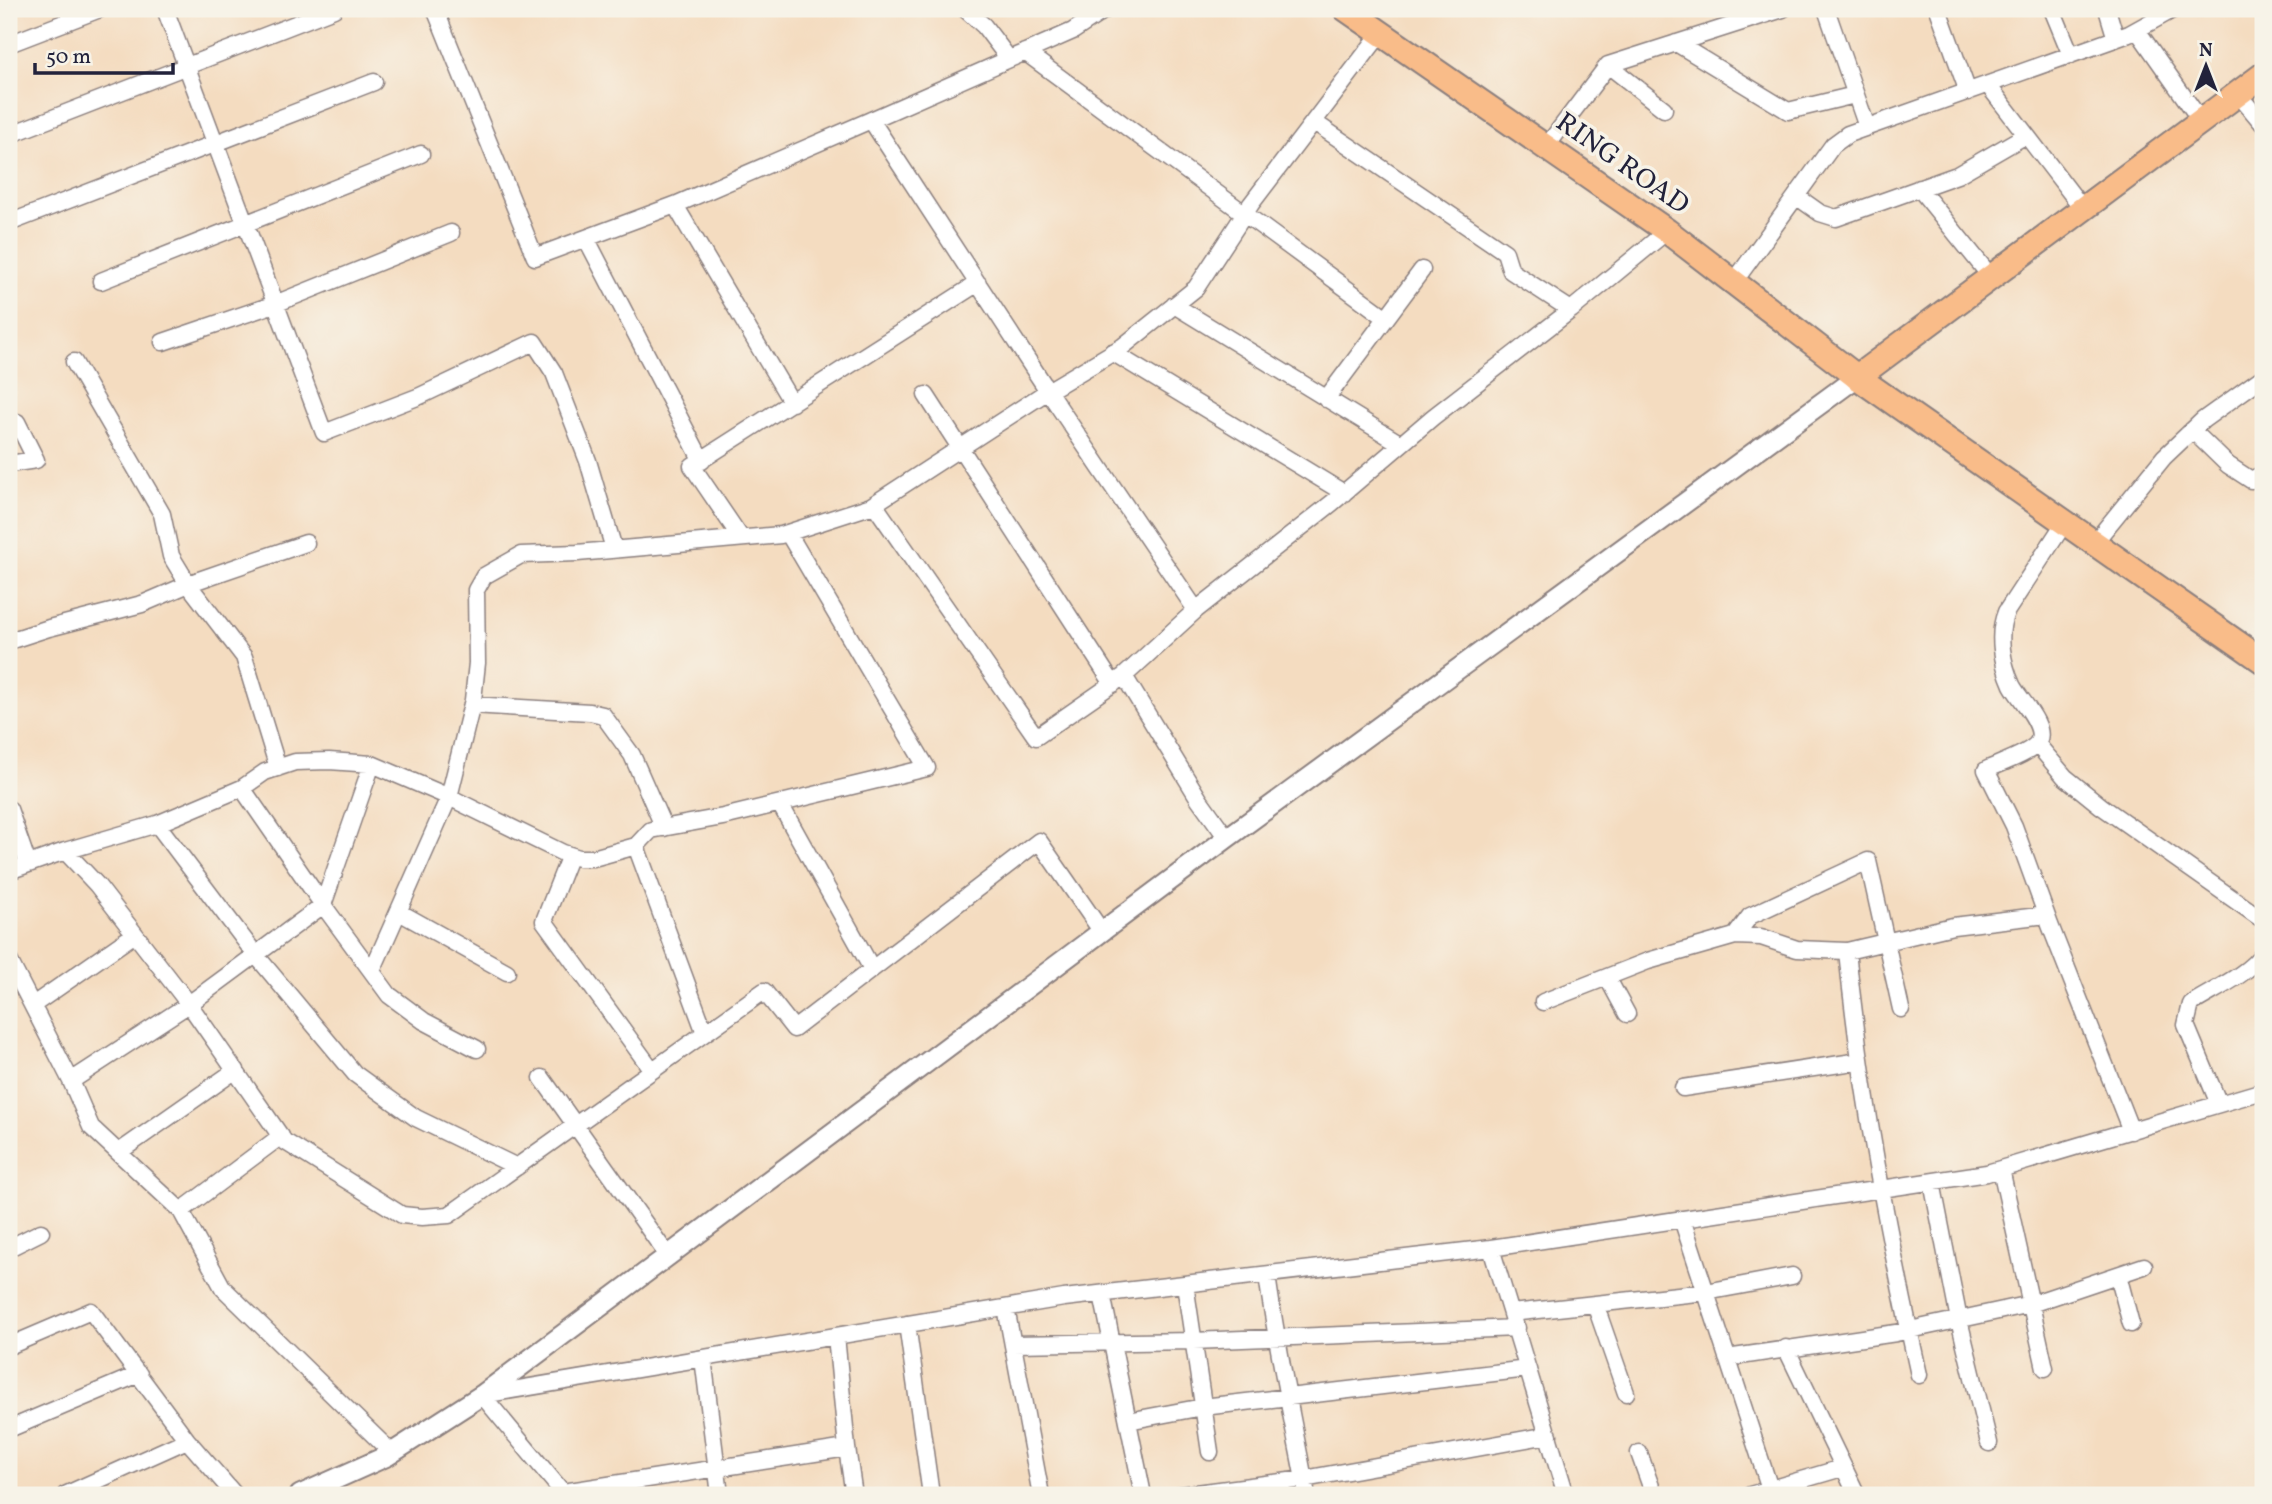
<svg xmlns="http://www.w3.org/2000/svg" width="2272" height="1504" viewBox="0 0 2272 1504" font-family="Vollkorn,serif">
  <style>
    .lines { fill: none; stroke-linecap: round; stroke-linejoin: round }
    .minor-casing { stroke: #8b7f7e; stroke-width: 19 }
    .tertiary-casing { stroke: #8b7f7e; stroke-width: 23 }
    .primary-casing { stroke: #8b7f7e; stroke-width: 28 }
    .trunk-casing { stroke: #8b7f7e; stroke-width: 28 }
    .minor { stroke: #fff; stroke-width: 16 }
    .tertiary { stroke: #fff; stroke-width: 19 }
    .primary { stroke: #f9bc89; stroke-width: 24 }
    .trunk { stroke: #f9bc89; stroke-width: 24 }
    .labels { text-anchor: middle; dominant-baseline: central; stroke-width: 7; stroke-linejoin: round; paint-order: stroke }
    .street-label { font-size: 28px; fill: #22223b; stroke: #f7f3e8 }
  </style>
  <rect width="100%" height="100%" fill="#f7f3e8"/>
  <filter id="ink" filterUnits="userSpaceOnUse"><feTurbulence type="fractalNoise" baseFrequency=".0143" numOctaves="2"/><feDisplacementMap in="SourceGraphic" scale="14" xChannelSelector="R" yChannelSelector="G"/><feConvolveMatrix kernelMatrix="1 2 1 2 8 2 1 2 1" color-interpolation-filters="sRGB"/></filter>
  <filter id="wash" filterUnits="userSpaceOnUse"><feTurbulence type="fractalNoise" baseFrequency=".00686" numOctaves="4" result="noise"/><feDisplacementMap in="SourceGraphic" scale="28" xChannelSelector="R" yChannelSelector="G"/><feGaussianBlur stdDeviation="1.57" result="paint"/><feColorMatrix in="noise" values="0 0 0 0 0 0 0 0 0 0 0 0 0 0 0 0 0 1.4 0 .05"/><feComposite in="paint" operator="in"/></filter>
  <g filter="url(#wash)">
    <rect width="100%" height="100%" fill="#f4dcc0"/>
  </g>
  <g filter="url(#ink)">
    <g class="lines">
      <!-- minor casing -->
      <g class="minor-casing">
        <path id="minor" d="M165,9L324,433L420,396L534,342L554,373L588,461L614,549
          M435,9L535,257L675,205L871,120L1073,31L1106,9
          M965,9L984,26L1009,59
          M1826,9L1867,127
          M1938,9L1968,92
          M2052,9L2071,55
          M2107,9L2116,39
          M2137,30L2201,121
          M1676,43L1788,111L1855,95
          M9,44L100,9
          M1025,52L1385,317
          M1608,65L1664,109
          M1988,85L2083,209
          M2238,94L2263,124
          M1314,122L1505,252L1511,271L1571,310
          M9,135L334,9
          M1546,147L1608,65L1783,9
          M1919,188L1991,277
          M1796,196L1820,213L1836,218L1957,175L2026,135
          M675,205L792,403
          M9,223L374,82
          M586,238L702,461
          M101,281L421,154
          M1734,282L1833,145L1848,134L2129,34L2174,9
          M1174,305L1401,444
          M163,342L275,304L451,233
          M1112,352L1344,493
          M74,362L162,514L171,556L188,584L244,657L278,768
          M926,395L1113,684
          M1326,399L1422,270
          M2192,430L2228,465L2251,480L2263,474
          M9,464L36,460L17,422
          M874,504L1036,737L1124,676L1196,610L1332,503L1433,417L1571,310L1667,231
          M2065,522L2006,612C1997,634 2002,663 2012,685C2019,699 2047,726 2038,742C2032,753 1998,764 1986,770L2014,826L2050,925L2131,1131
          M741,538L692,466L978,283
          M2094,543L2164,457L2203,420L2263,377
          M1196,610L1048,391L1122,347L1196,288L1251,204L1381,33
          M9,641L49,628L142,604L196,581L306,543
          M1124,676L1199,799L1227,838
          M472,705L590,712L603,715L632,755L664,828
          M2037,744L2065,777L2101,806L2263,920
          M242,788L323,905L389,995L424,1021L477,1049
          M780,804L872,969
          M9,809L28,864
          M157,824L255,954L355,1074L416,1118L517,1167
          M636,846L705,1033
          M65,851L97,885L189,1004L284,1141L402,1215L422,1217L449,1215L764,991L794,1029L1039,841L1102,932
          M570,855L544,921L652,1070
          M9,871L65,851L157,824L242,788L265,772L295,762L329,761L372,764L449,797L563,853L579,858H593L636,846L651,830L723,817L927,768L788,533
          M399,912L507,972
          M1735,936L1750,916L1868,861L1901,1009
          M1847,951C1861,1094 1888,1235 1919,1375
          M9,960L71,1081L91,1127L181,1211L223,1288L392,1453
          M372,971L449,797L473,700L477,663L476,590L484,576L521,555L577,553L781,535L871,506L1048,391L871,120
          M1607,977L1627,1014
          M1543,1002L1648,961L1735,936L1761,937L1797,949L1847,951L1953,926L2046,915
          M33,1005L135,934
          M542,1078L668,1256
          M71,1081L189,1004L323,905L372,764
          M1683,1088L1860,1061
          M2219,1104L2186,1025L2191,1004C2213,990 2249,974 2263,953
          M119,1152L236,1070
          M2001,1169L2045,1368
          M1932,1182L1959,1320L1989,1443
          M181,1211L281,1136
          M1682,1219L1772,1495
          M9,1248L41,1232
          M1491,1248L1566,1495
          M1267,1275C1277,1349 1293,1422 1307,1495
          M2118,1275L2131,1324
          M1185,1284L1210,1452
          M1102,1294L1143,1495
          M1595,1304L1626,1393
          M1006,1308L1041,1495
          M1511,1313L1706,1292L1792,1276
          M907,1324L931,1495
          M836,1336L847,1448L854,1495
          M1013,1344L1193,1341L1517,1328
          M9,1346L91,1311L187,1440L235,1495
          M1786,1348L1857,1495
          M703,1358L720,1495
          M1727,1358L1896,1333L2031,1304L2144,1266
          M1128,1421L1203,1407L1528,1369
          M9,1429L139,1374
          M1639,1453L1654,1495
          M563,1492L847,1448
          M65,1495L187,1440
          M565,1495L482,1395L1064,1298L1491,1248L1987,1173L2263,1091
          M1181,1495L1304,1479L1549,1435
          M1750,1495L1842,1468"/>
      </g>
      <!-- tertiary casing -->
      <g class="tertiary-casing">
        <path id="tertiary" d="M300,1495L387,1456L482,1395L1227,838L1857,377"/>
      </g>
      <!-- primary casing -->
      <g class="primary-casing">
        <path id="primary" d="M1857,377L2263,75"/>
      </g>
      <!-- trunk casing -->
      <g class="trunk-casing">
        <path id="trunk" d="M1346,9L1667,231L1857,377L2263,661"/>
      </g>
      <!-- minor -->
      <use href="#minor" class="minor"/>
      <!-- tertiary -->
      <use href="#tertiary" class="tertiary"/>
      <!-- primary -->
      <use href="#primary" class="primary"/>
      <!-- trunk -->
      <use href="#trunk" class="trunk"/>
    </g>
  </g>
  <g class="labels">
    <!-- street labels -->
    <g class="street-label">
      <text transform="translate(1622 164) rotate(35)">RING ROAD</text>
    </g>
  </g>
  <!-- margin -->
  <rect width="2272" height="1504" fill="none" stroke="#f7f3e8" stroke-width="35"/>
  <!-- north arrow -->
  <g transform="translate(2206 66)" stroke="#f7f3e8" stroke-width="5" paint-order="stroke">
  <path d="M0-5L12 26L0 18L-12 26Z" fill="#22223b"/>
  <text y="-10" font-size="19" font-weight="bold" text-anchor="middle" fill="#22223b">N</text>
  </g>
  <!-- scale -->
  <path d="M35 63v10h138v-10" fill="none" stroke="#22223b" stroke-width="3.5"/>
  <text x="46" y="63" font-size="21" fill="#22223b" stroke="#f7f3e8" stroke-width="5" paint-order="stroke">50 m</text>
</svg>
